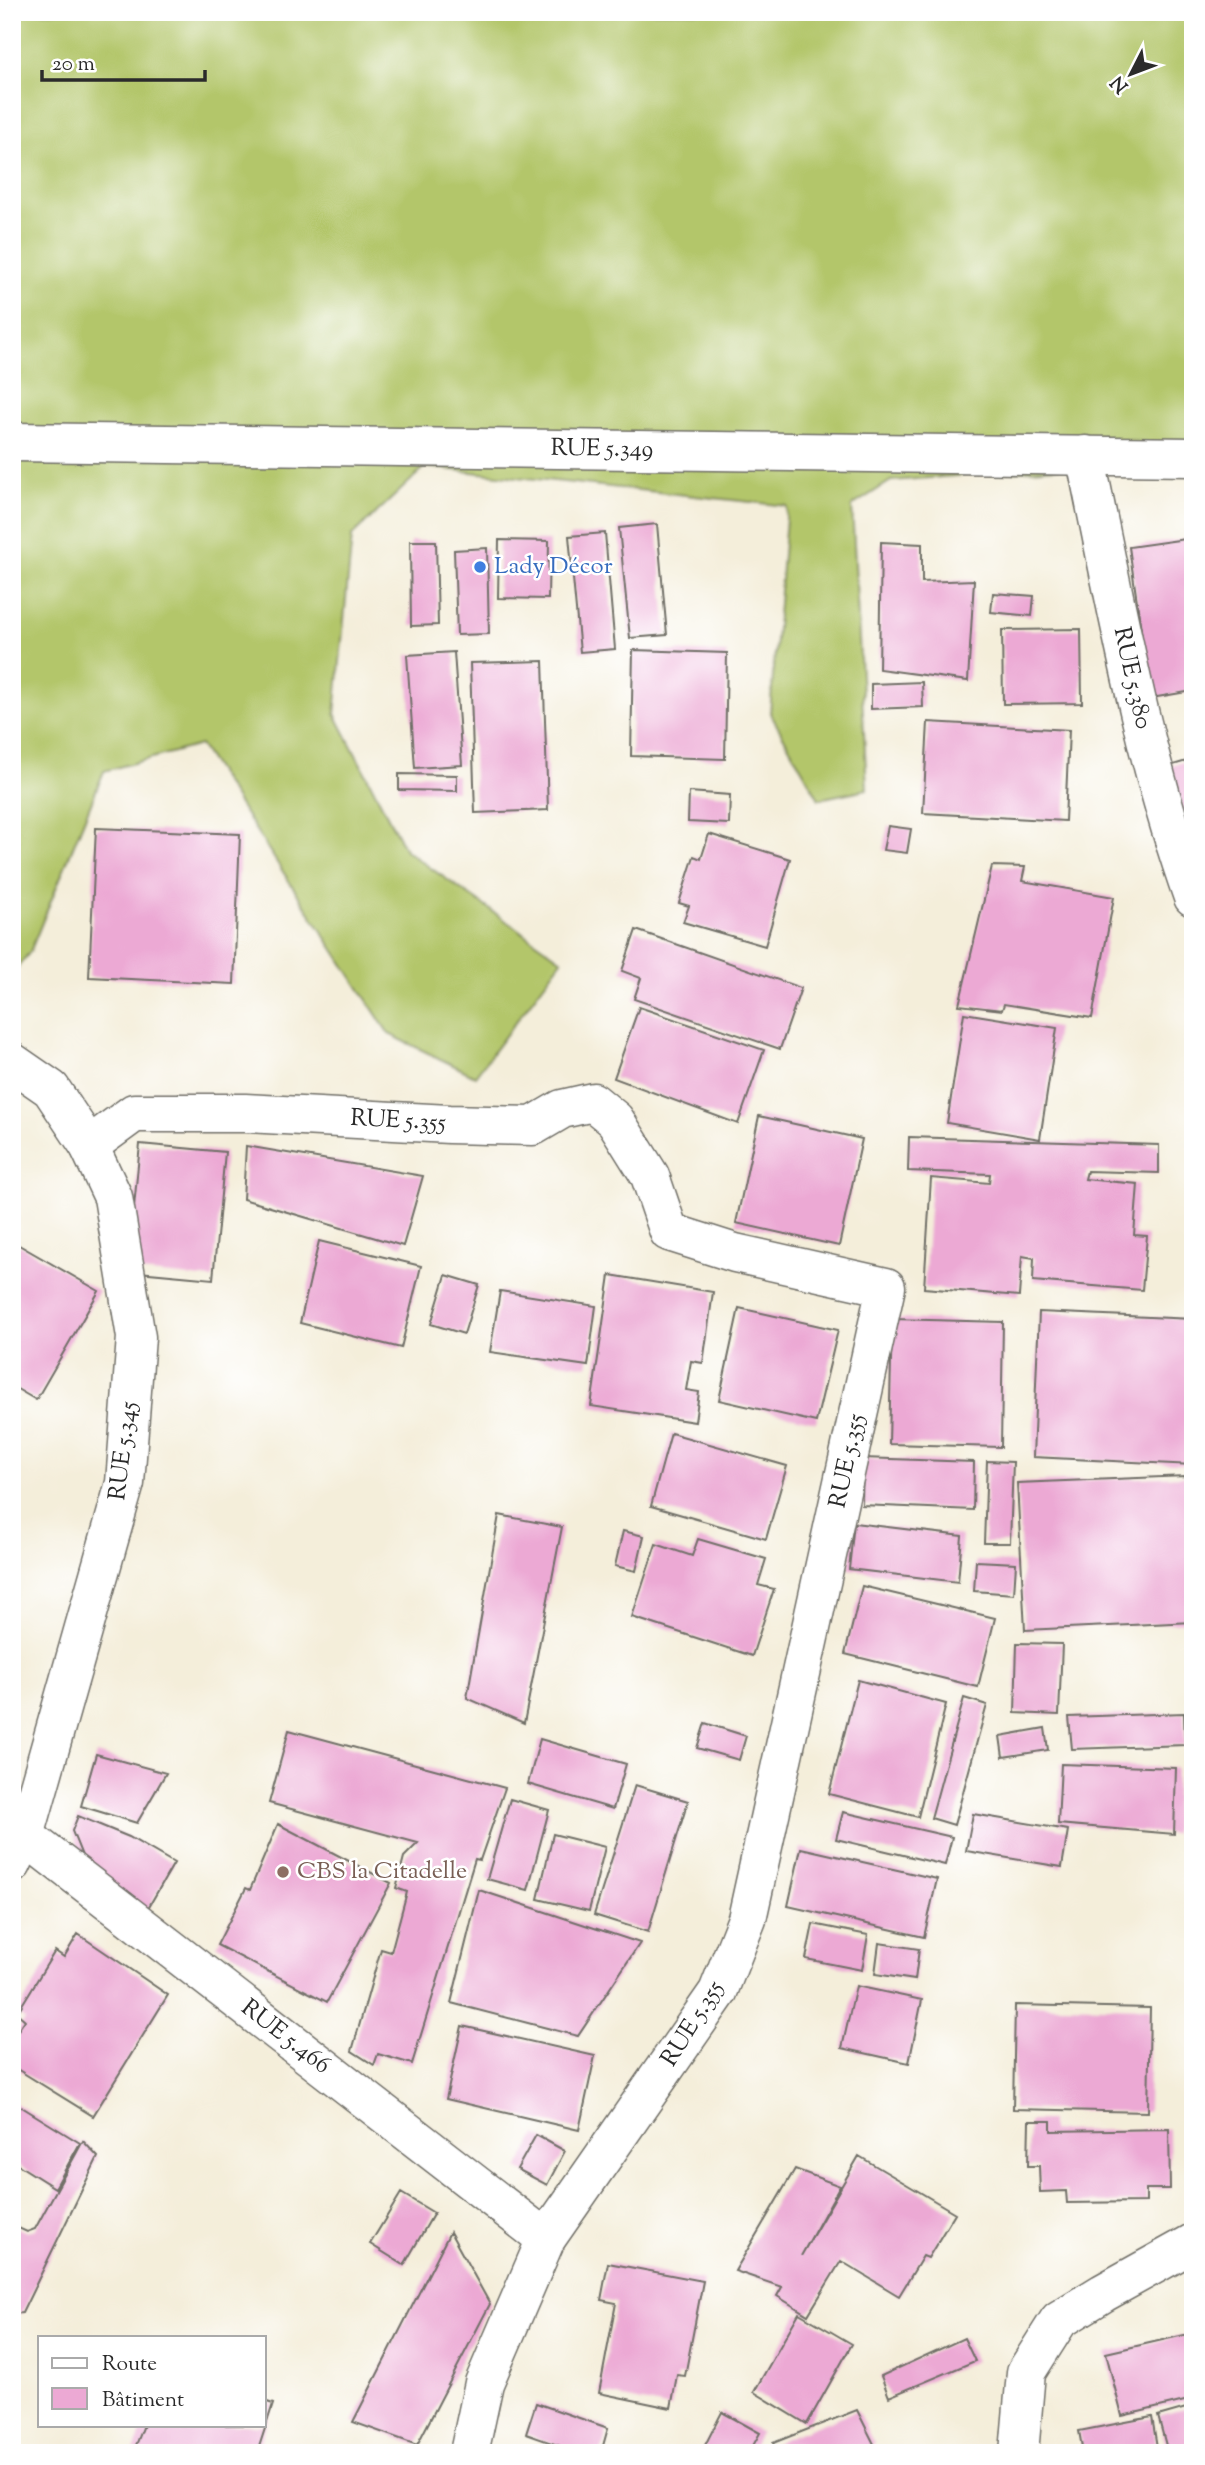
<svg xmlns="http://www.w3.org/2000/svg" width="1205" height="2465" viewBox="0 0 1205 2465" font-family="'Sorts Mill Goudy',serif">
  <style>
    .grass { fill: #b3c66a; stroke: #6f784a; stroke-width: 2 }
    .building { fill: #eca9d4 }
    .lines { fill: none; stroke-linecap: round; stroke-linejoin: round }
    .minor-casing { stroke: #716f68; stroke-width: 41 }
    .minor { stroke: #fff; stroke-width: 38 }
    .shop-dot { fill: #3f7fe0; stroke: #fff; stroke-width: 2.5 }
    .education-dot { fill: #8d6e63; stroke: #fff; stroke-width: 2.5 }
    .labels { text-anchor: middle; dominant-baseline: central; stroke-width: 5; stroke-linejoin: round; paint-order: stroke }
    .street-label { font-size: 24px; fill: #2b2b2b; stroke: #fff }
    .shop-label { font-size: 24px; fill: #366cbe; stroke: #fff; text-anchor: start }
    .education-label { font-size: 24px; fill: #785e54; stroke: #fff; text-anchor: start }
  </style>
  <rect width="100%" height="100%" fill="#fff"/>
  <filter id="ink" filterUnits="userSpaceOnUse"><feTurbulence type="fractalNoise" baseFrequency=".0143" numOctaves="2"/><feDisplacementMap in="SourceGraphic" scale="14" xChannelSelector="R" yChannelSelector="G"/><feConvolveMatrix kernelMatrix="1 2 1 2 8 2 1 2 1" color-interpolation-filters="sRGB"/></filter>
  <filter id="wash" filterUnits="userSpaceOnUse"><feTurbulence type="fractalNoise" baseFrequency=".00686" numOctaves="4" result="noise"/><feDisplacementMap in="SourceGraphic" scale="28" xChannelSelector="R" yChannelSelector="G"/><feGaussianBlur stdDeviation="1.57" result="paint"/><feColorMatrix in="noise" values="0 0 0 0 0 0 0 0 0 0 0 0 0 0 0 0 0 1.4 0 .05"/><feComposite in="paint" operator="in"/></filter>
  <g filter="url(#wash)">
    <rect width="100%" height="100%" fill="#f4eeda"/>
    <!-- grass -->
    <path class="grass" d="M12,12H1193V457L891,481L852,506L867,789L819,799L770,713L787,506L425,467L352,536L335,714L405,850L562,960L475,1076L389,1034L200,745L104,771L30,952L12,974Z"/>
    <g id="blocks">
      <!-- building -->
      <path class="building" d="M657,524L667,635L630,638L619,528Z
        M605,533L615,649L580,652L569,536Z
        M1193,538V691L1151,698L1129,547Z
        M499,540L549,541L548,599L498,598Z
        M410,541H436L438,625L411,626Z
        M881,542L922,544V582L974,580L968,681L879,669Z
        M487,548L489,634L457,635L454,550Z
        M993,593L1034,596L1032,616L991,612Z
        M1081,629L1082,703L1003,704L1002,630Z
        M633,650L727,653L725,759L631,756Z
        M454,652L462,765L415,768L407,655Z
        M543,661L548,810L475,813L470,663Z
        M922,682L923,707L871,709V684Z
        M928,722L1069,730L1065,821L923,813Z
        M1193,759V881L1153,771Z
        M399,774L457,775V791L399,790Z
        M689,792L730,795L729,824L688,822Z
        M888,826L911,829L907,853L883,850Z
        M96,828L240,834L234,984L89,977Z
        M709,834L790,859L765,946L683,922L689,906L679,903L694,856L701,859Z
        M992,866L1025,867L1022,881L1114,897L1092,1018L1004,1004L1002,1010L959,1005Z
        M636,930L801,988L780,1049L634,999L641,978L622,971Z
        M639,1007L764,1050L738,1124L614,1078Z
        M964,1013L1057,1028L1040,1139L947,1123Z
        M759,1116L862,1139L839,1246L736,1223Z
        M909,1137L1159,1145V1173L1087,1171L1085,1179L1138,1184L1134,1235L1147,1236L1142,1290L1033,1281L1034,1258L1022,1256L1019,1296L924,1288L931,1178L989,1183L990,1174L908,1171Z
        M140,1144L225,1152L213,1279L128,1271Z
        M246,1146L423,1176L403,1246L243,1199Z
        M12,1241L99,1291L36,1400L12,1386Z
        M319,1241L421,1266L401,1348L300,1323Z
        M446,1275L479,1285L464,1334L431,1324Z
        M610,1275L713,1292L703,1363L691,1361L686,1390L699,1392L695,1422L591,1406Z
        M500,1291L596,1306L588,1366L490,1352Z
        M739,1308L838,1330L816,1422L719,1400Z
        M1039,1312L1193,1319V1465L1033,1457Z
        M892,1319L1003,1322L1001,1447L889,1444Z
        M671,1433L787,1466L766,1539L651,1506Z
        M863,1458L974,1462L973,1510L862,1505Z
        M987,1461L1013,1462L1010,1543H984Z
        M1186,1476L1193,1622L1025,1630L1017,1483Z
        M499,1515L562,1527L524,1723L467,1698Z
        M854,1523L962,1536L958,1582L849,1569Z
        M623,1531L644,1536L636,1571L615,1566Z
        M698,1539L766,1559L758,1585L774,1589L752,1656L632,1617L656,1544L692,1556Z
        M976,1561L1016,1563L1014,1594L974,1591Z
        M862,1586L995,1618L978,1687L845,1654Z
        M1017,1643L1062,1644L1059,1715L1015,1713Z
        M858,1680L946,1704L918,1817L829,1794Z
        M964,1698L987,1705L954,1825L931,1818Z
        M1184,1713L1185,1745L1072,1749L1069,1717Z
        M705,1723L746,1736L739,1760L697,1748Z
        M1045,1728L1048,1750L1003,1757L1000,1736Z
        M289,1730L505,1788L480,1860L475,1859L412,2064L378,2054L374,2065L352,2051L381,1949L391,1952L407,1892L396,1888L404,1857L418,1843L269,1803Z
        M540,1739L626,1764L613,1809L528,1784Z
        M96,1754L166,1773L137,1823L81,1806Z
        M1061,1764L1176,1768L1174,1834L1058,1824Z
        M635,1785L688,1801L648,1932L594,1915Z
        M510,1799L549,1810L528,1890L487,1879Z
        M843,1812L952,1837L945,1865L836,1839Z
        M973,1814L1068,1830L1062,1867L966,1851Z
        M78,1816L129,1837L174,1863L144,1915L93,1883L72,1831Z
        M278,1824L391,1883L327,2002L217,1945L246,1888L250,1890Z
        M553,1834L605,1847L589,1911L538,1899Z
        M801,1848L937,1879L924,1937L788,1906Z
        M479,1890L640,1943L578,2036L451,2003Z
        M813,1924L868,1935L862,1970L806,1959Z
        M78,1934L168,1995L93,2116L12,2066V2039L25,2020L17,2013L55,1951L64,1957Z
        M879,1943L919,1949L915,1980L875,1974Z
        M856,1986L922,2000L909,2063L842,2048Z
        M1015,2005L1150,2008L1148,2112L1013,2109Z
        M462,2026L595,2056L579,2130L446,2099Z
        M12,2101L80,2143L55,2188L12,2161Z
        M1029,2121H1051V2131L1169,2129L1170,2189H1146V2202L1067,2203L1066,2191L1040,2192L1039,2166H1028Z
        M536,2135L565,2151L547,2185L517,2169Z
        M83,2141L98,2157L22,2313L12,2314V2225L27,2232L35,2229Z
        M859,2156L955,2213L928,2258L923,2256L899,2296L841,2261L808,2315L777,2296L782,2287L735,2271L795,2169L840,2186L801,2256Z
        M401,2193L434,2213L404,2265L370,2244Z
        M450,2232L490,2304L417,2445L353,2422Z
        M608,2263L703,2281L685,2376L677,2375L671,2408L599,2393L616,2303L601,2300Z
        M799,2313L852,2344L807,2424L754,2392Z
        M1193,2333V2399L1122,2416L1106,2353Z
        M964,2338L975,2361L889,2397L881,2376Z
        M264,2401L273,2404L257,2453H133L144,2425H264Z
        M536,2403L608,2428L601,2453H580L526,2434Z
        M1193,2406V2453H1168L1158,2416Z
        M857,2410L874,2444L855,2453H779L773,2443Z
        M722,2412L760,2433L749,2453H701Z
        M1152,2417L1158,2453H1083L1079,2431Z"/>
    </g>
  </g>
  <g filter="url(#ink)">
    <use href="#blocks" fill-opacity="0" stroke="#716f68" stroke-width="2"/>
    <g class="lines">
      <!-- minor casing -->
      <g class="minor-casing">
        <g id="minor">
          <path id="s1" d="M12,442L1193,457"/>
          <path id="s2" d="M1085,455C1116,604 1142,754 1193,897"/>
          <path d="M12,1062L51,1089L89,1146L113,1197L136,1337L125,1483L25,1836L12,1864"/>
          <path id="s3" d="M89,1146L134,1113H245L449,1124L533,1126L562,1109L593,1102L615,1120L650,1176L669,1232L735,1253L886,1287L747,1919L718,1992L546,2239L484,2383L469,2453"/>
          <path id="s4" d="M25,1836L546,2239"/>
          <path d="M1019,2453L1026,2372L1059,2320L1103,2293L1193,2243"/>
        </g>
      </g>
      <!-- minor -->
      <use href="#minor" class="minor"/>
    </g>
  </g>
  <!-- markers -->
  <circle class="shop-dot" cx="480" cy="567" r="7"/>
  <circle class="education-dot" cx="283" cy="1872" r="7"/>
  <g class="labels">
    <!-- street labels -->
    <g class="street-label">
      <text stroke="none"><textPath href="#s1" startOffset="590">RUE 5.349</textPath></text>
      <text stroke="none"><textPath href="#s2" startOffset="228">RUE 5.380</textPath></text>
      <text stroke="none"><textPath href="#s3" startOffset="320">RUE 5.355</textPath></text>
      <text transform="translate(124 1451) rotate(-83)">RUE 5.345</text>
      <text transform="translate(848 1461) rotate(-78)">RUE 5.355</text>
      <text transform="translate(693 2024) rotate(-58)">RUE 5.355</text>
      <text stroke="none"><textPath href="#s4" startOffset="329">RUE 5.466</textPath></text>
    </g>
    <!-- shop labels -->
    <g class="shop-label">
      <text x="494" y="567">Lady Décor</text>
    </g>
    <!-- education labels -->
    <g class="education-label">
      <text x="297" y="1872">CBS la Citadelle</text>
    </g>
  </g>
  <!-- margin -->
  <rect width="1205" height="2465" fill="none" stroke="#fff" stroke-width="42"/>
  <!-- legend -->
  <rect x="38" y="2336" width="228" height="91" fill="#ffffff" stroke="#aaaaaa" stroke-width="2"/>
  <rect x="52" y="2358" width="35" height="10" fill="#ffffff" stroke="#aaaaaa" stroke-width="2"/>
  <text x="102" y="2370" font-size="21" fill="#2b2b2b">Route</text>
  <rect x="52" y="2388" width="35" height="21" fill="#eca9d4" stroke="#aaaaaa" stroke-width="2"/>
  <text x="102" y="2406" font-size="21" fill="#2b2b2b">Bâtiment</text>
  <!-- north arrow -->
  <g transform="translate(1131 74) rotate(228)" stroke="#ffffff" stroke-width="5" paint-order="stroke">
  <path d="M0-5L12 26L0 18L-12 26Z" fill="#2b2b2b"/>
  <text y="-10" font-size="19" font-weight="bold" text-anchor="middle" fill="#2b2b2b">N</text>
  </g>
  <!-- scale -->
  <path d="M42 70v10h163v-10" fill="none" stroke="#2b2b2b" stroke-width="3.5"/>
  <text x="52" y="70" font-size="21" fill="#2b2b2b" stroke="#ffffff" stroke-width="5" paint-order="stroke">20 m</text>
</svg>
